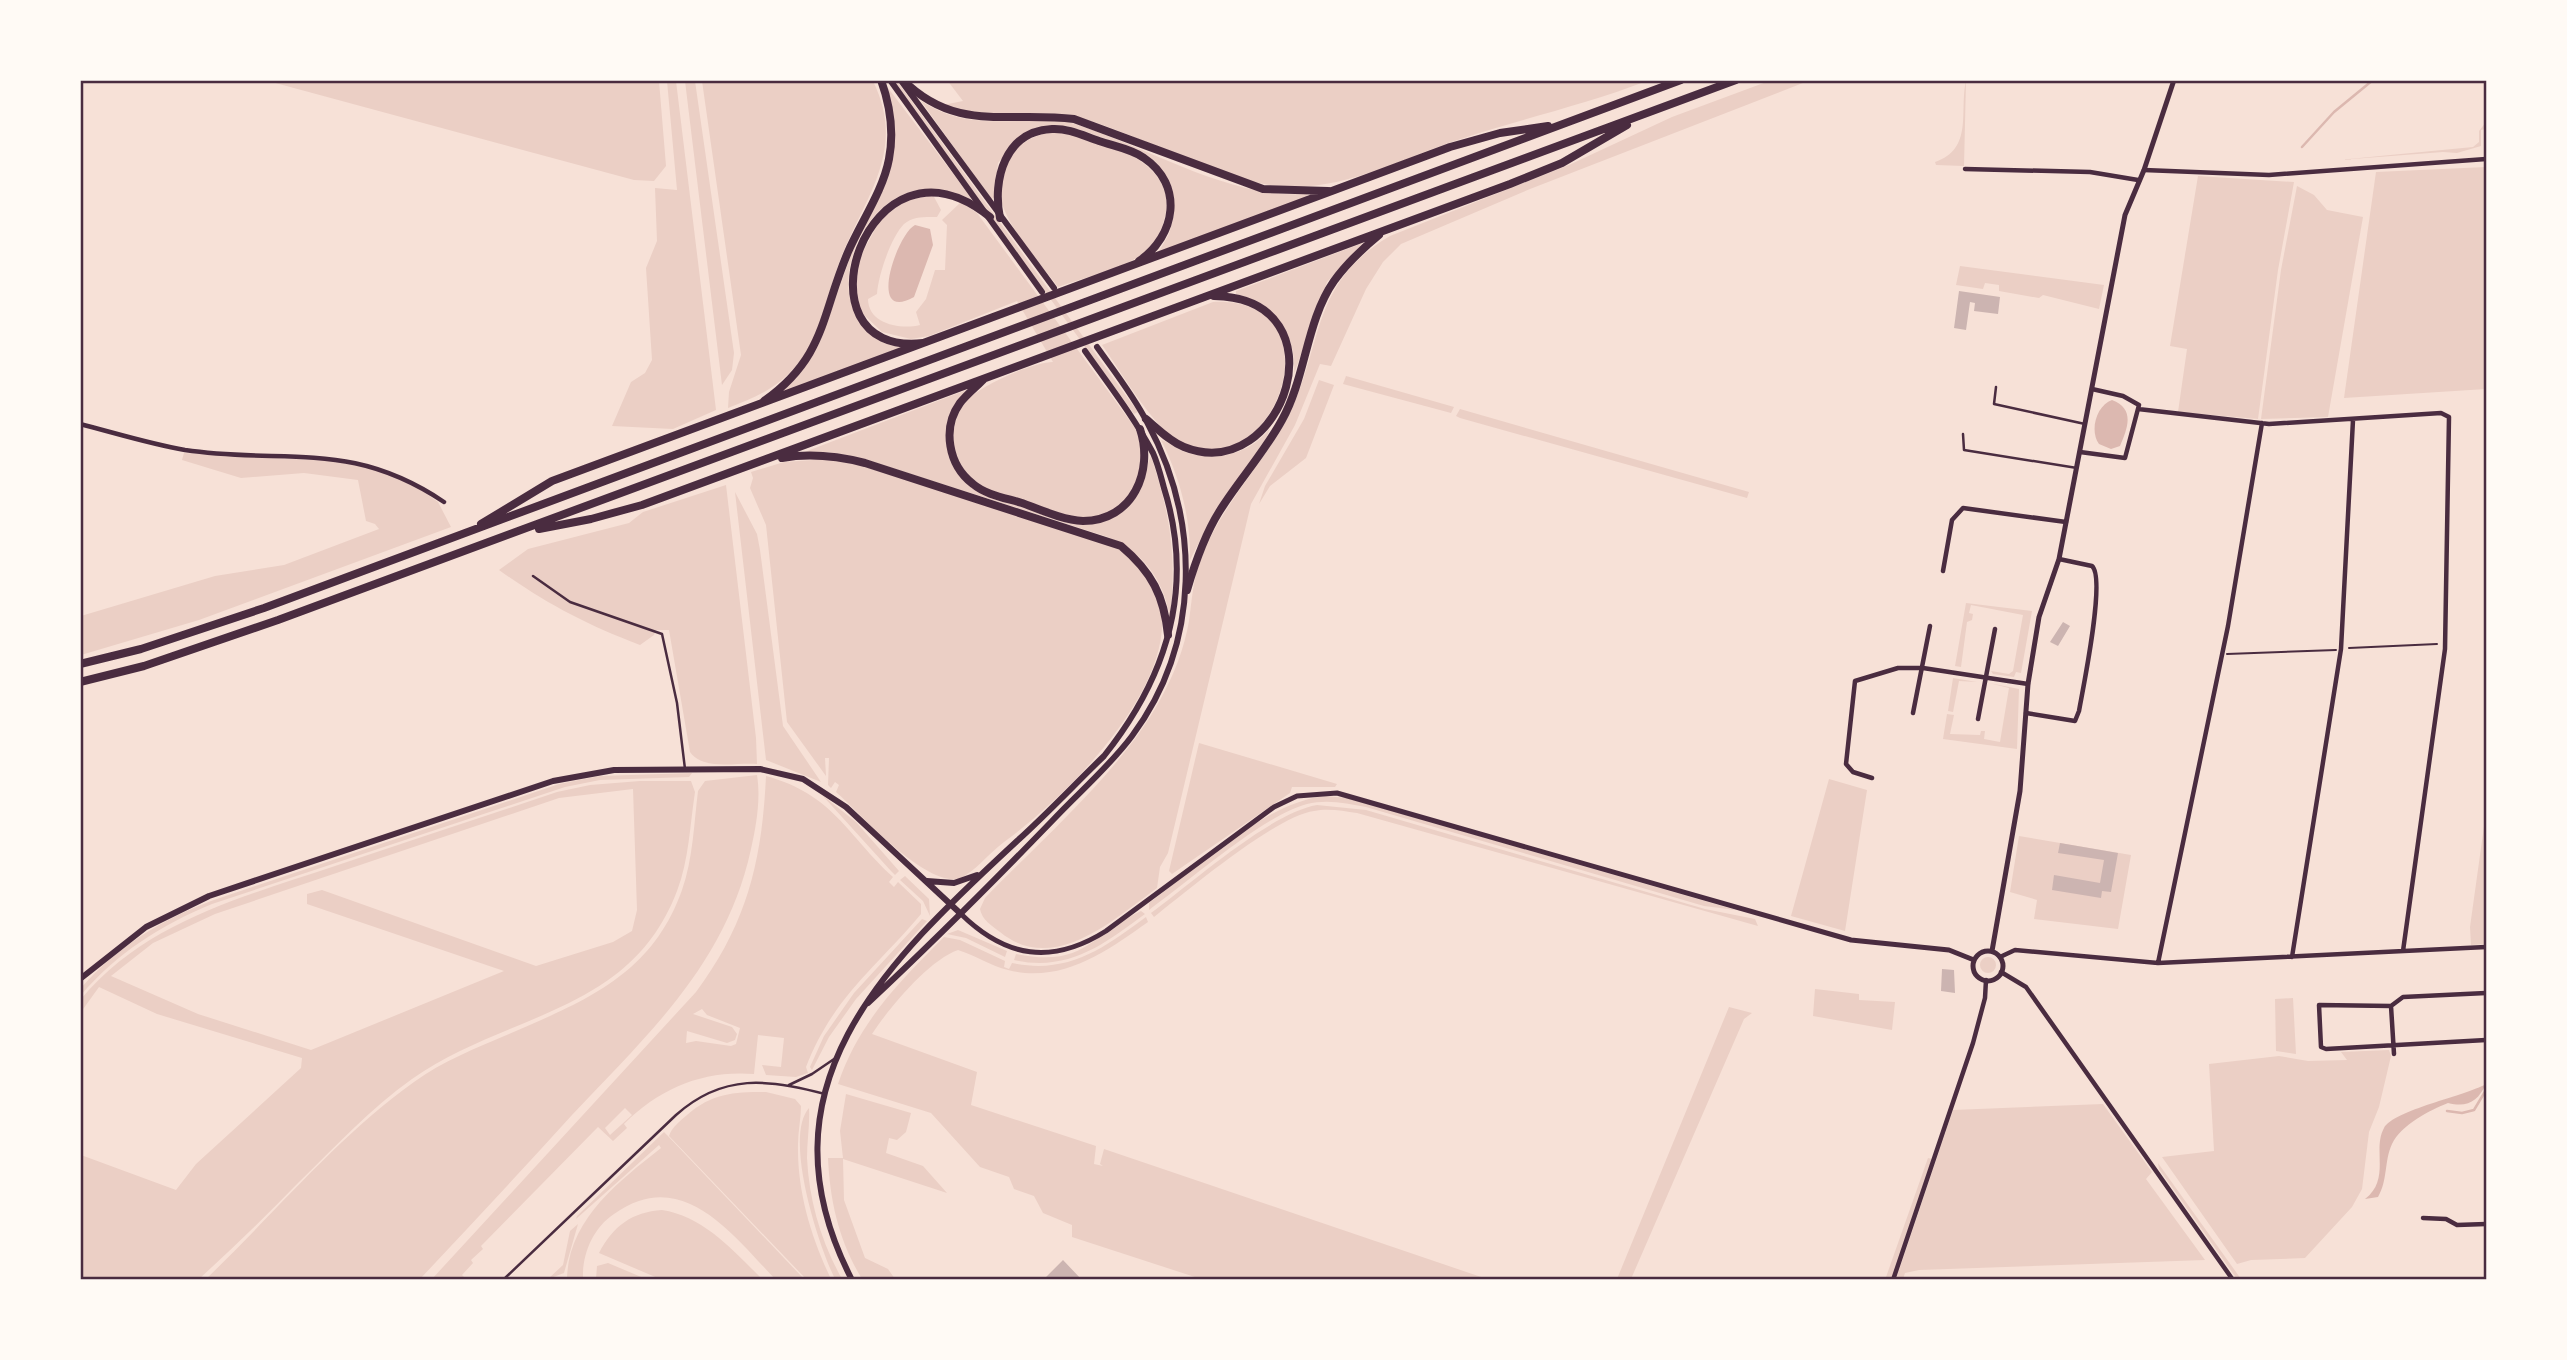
<svg xmlns="http://www.w3.org/2000/svg" width="2567" height="1360" viewBox="0 0 2567 1360" font-family="Karla,sans-serif">
  <style>
    .green { fill: #ebcfc5; fill-rule: evenodd }
    .water { fill: #dcb8b0 }
    .lines { fill: none; stroke-linecap: round; stroke-linejoin: round }
    .stream { stroke: #dcb8b0; stroke-width: 2.5 }
    .building { fill: #ccb4b1 }
    .path { stroke: #4a2c40; stroke-width: 2 }
    .service { stroke: #4a2c40; stroke-width: 2.5 }
    .minor { stroke: #4a2c40; stroke-width: 4.5 }
    .tertiary { stroke: #4a2c40; stroke-width: 5 }
    .secondary { stroke: #4a2c40; stroke-width: 6 }
    .motorway { stroke: #4a2c40; stroke-width: 8 }
    .neatline { fill: none; stroke: #4a2c40; stroke-width: 2.5 }
  </style>
  <rect width="100%" height="100%" fill="#f7e1d7"/>
  <!-- green -->
  <path class="green" d="M947,80L1647,81C1587,104 1525,118 1464,138C1400,158 1334,198 1264,184C1202,172 1145,137 1084,119C1049,108 1015,118 979,115C967,114 954,108 943,105L963,101Z
    M268,81H659L666,166L654,181L634,180Z
    M667,81H676L716,410L673,429L612,426L631,382L645,373L652,360L646,268L657,241L655,188L677,190Z
    M685,81H695L734,353L732,370L722,385Z
    M702,81H873C908,152 863,199 839,263C826,297 822,333 799,362C780,387 755,398 728,408L729,392L741,355Z
    M892,81H897L1138,412L1134,414Z
    M1769,81H1808L1530,189L1401,244L1383,262L1366,289L1331,366L1320,364L1295,425L1251,504L1168,853L1160,867L1157,888C1114,919 1054,976 1000,932C991,925 982,920 980,909L985,898C1041,840 1122,770 1160,700C1174,675 1184,649 1189,621C1192,600 1193,578 1201,559C1220,508 1258,470 1284,424C1325,350 1306,286 1390,236L1569,165L1672,117Z
    M1966,81L1964,166L1936,165L1935,162C1974,149 1959,111 1966,81Z
    M885,84L973,200C958,195 944,188 927,189C849,192 808,334 905,346L779,395L802,370L820,342L852,252L890,168Z
    M921,101C971,133 1013,116 1068,122C1144,144 1226,199 1307,194L1308,197L1158,253L1169,234L1174,216L1173,195L1165,175L1141,152L1084,131L1067,126L1018,138L998,163L994,198L991,199Z
    M2486,122V129L2481,130V146L2457,153L2443,152L2339,160L2473,147L2479,142V131Z
    M1053,132C1095,137 1179,159 1165,216C1162,230 1156,244 1144,253C1121,270 1085,277 1058,287C1040,262 995,216 1000,184C1001,178 1004,170 1007,164C1014,144 1034,135 1053,132Z
    M2486,167V389L2344,398L2376,172Z
    M2198,176L2294,182L2278,270L2258,419L2178,412L2187,349L2170,346Z
    M2297,186L2314,195L2327,210L2363,217L2328,417L2261,419L2281,270Z
    M933,195L941,210L937,217C926,217 913,216 904,224C891,237 878,276 877,294L868,299C868,324 901,330 920,325L916,312L926,299L935,270H945L947,225L942,220L961,202L977,213L1136,429C1151,468 1131,518 1084,518C1067,518 1049,509 1033,504C1016,499 997,495 982,486C952,469 945,432 964,404C975,387 1033,362 1053,362L1017,301L929,336L911,339L882,332L861,312L854,292L857,263L880,220L905,201Z
    M1363,243L1327,282L1294,374C1297,334 1275,304 1236,294V291Z
    M1960,266L2104,285L2099,309L2043,295L2039,298L1999,291V285L1985,283L1983,289L1956,285Z
    M1213,302C1346,296 1272,500 1174,438C1151,423 1119,369 1102,345Z
    M1346,376L1454,407L1451,413L1343,384Z
    M1319,380L1334,385L1306,458L1270,486L1259,504L1265,486L1304,419Z
    M969,389C959,398 948,437 948,452C948,462 958,473 964,481L1069,522L1121,512C1146,494 1141,477 1151,456C1170,514 1177,556 1170,617C1163,578 1143,553 1108,537L861,458L828,452L802,453Z
    M1460,409L1749,492L1747,498L1460,418L1456,416Z
    M1270,428L1265,442L1212,517L1190,560C1191,519 1180,477 1161,440C1168,441 1176,449 1185,452C1214,463 1251,454 1270,428Z
    M184,453L348,462L392,475L424,492L438,502L451,527L199,620L81,655V616L215,576L284,565L379,529L375,524L366,521L358,480L304,473L241,478L182,460Z
    M828,459L859,465L1110,544C1247,620 1079,788 1004,842C988,854 976,871 959,879C923,885 862,815 836,792L839,785L835,782L831,788L828,785L829,758H825L826,776L787,722L766,525L750,488L753,478L751,472L784,462Z
    M726,485L756,738L757,764C737,762 703,771 690,752L669,630H656L654,635L640,645C585,624 547,604 499,570L528,549L629,523L643,512Z
    M735,492L757,534L760,550L783,726L821,782L766,760Z
    M1966,603L2032,611L2021,673L2016,672L2014,677L1993,674L1991,671L2009,674L2013,671L2023,615L1971,605L1969,613L1973,614L1972,620L1967,622L1961,667L1955,666Z
    M1953,678L1977,682L1959,681L1953,712L1948,711Z
    M1989,683L2019,689L2017,749L1943,739L1947,714L1954,715L1950,734L1980,735L1981,731H1985L1984,739L2000,742L2009,688Z
    M1199,743L1337,784L1335,787H1292L1290,793L1172,874L1169,871Z
    M692,773L689,777L600,780L565,787L212,904C161,925 117,953 81,995V988C117,947 161,920 211,901L559,784L600,776Z
    M757,775C761,799 756,827 751,849C726,964 649,1033 572,1115C522,1170 471,1225 420,1279H206C274,1214 337,1137 414,1082C443,1061 476,1048 509,1034C585,1001 652,975 682,890C693,859 694,823 698,791L705,781Z
    M766,776C833,794 847,835 893,877L889,882L894,887L898,882L921,904V914C876,968 833,997 806,1067L808,1073L796,1077L766,1075L762,1065L781,1067L784,1038L758,1035L754,1074C703,1070 660,1088 624,1124L627,1128L613,1141L598,1127L481,1246L483,1249L471,1260L473,1263L462,1275L466,1279H432L696,992C747,923 762,861 766,776ZM702,1009L707,1015L740,1028L736,1044L731,1046L696,1041L686,1043L687,1031L727,1043L735,1040L737,1034L732,1027L693,1014ZM625,1108L632,1115L610,1135L605,1128Z
    M1829,779L1867,790L1845,931L1791,916Z
    M640,781H691L695,792C690,824 689,860 677,891C630,1015 506,1012 412,1079C370,1109 335,1147 298,1183C266,1216 233,1248 199,1279H81V1155L176,1190L196,1164L301,1068L302,1058L157,1014L99,987L81,1012V999C146,921 243,897 335,866C409,841 483,817 557,792L590,785ZM633,789L637,910L632,931L613,942L536,966L322,890L307,894V904L504,971L311,1050L198,1014L111,976L153,943L215,914L559,798Z
    M822,795L856,822L899,871L895,875L891,871Z
    M1325,796L1347,798L1736,910L1704,906L1366,807C1347,803 1326,799 1307,804C1264,815 1188,882 1149,910V903C1198,867 1266,802 1325,796Z
    M1317,805L1366,810L1705,909L1755,919L1758,926L1357,813C1343,811 1328,808 1314,811C1276,816 1187,891 1154,917L1151,913C1192,883 1270,813 1317,805Z
    M2486,812V944L2471,945L2470,927Z
    M2019,836L2131,855L2118,929L2034,919L2037,900L2010,892Z
    M905,876L929,899L930,916L923,901L900,880Z
    M1141,911L1145,914C1103,945 1068,972 1014,960L1016,954C1085,968 1090,935 1141,911Z
    M1146,917L1148,922C1107,951 1062,984 1008,970C991,966 975,955 958,950C929,960 889,1008 872,1034L977,1072L971,1105L1096,1146L1094,1164L1103,1166L1100,1164L1104,1149L1487,1279H1201L1072,1237V1225L1043,1213L1034,1196L1014,1189L1009,1177L980,1167L931,1113L838,1084C859,1022 899,982 944,937L960,940L1005,961L1004,967L1009,969L1012,963C1068,975 1104,948 1146,917Z
    M922,919L927,921L856,999L829,1037L812,1070L810,1067L824,1036L854,993Z
    M958,930L1007,951L1005,957L966,938L947,934Z
    M1980 965a8 8 0 1 1 16 0a8 8 0 1 1-16 0Z
    M1815,989L1859,994V1000L1895,1002L1892,1030L1813,1016Z
    M2293,998L2296,1054L2276,1051L2275,999Z
    M1729,1007L1752,1013L1744,1019L1631,1279H1617Z
    M2389,1050L2391,1056L2379,1107L2369,1132L2362,1189L2352,1207L2305,1258L2251,1260L2237,1264L2162,1157L2214,1151L2209,1064L2279,1056L2308,1061L2347,1060L2341,1052Z
    M766,1092L795,1099L801,1106C801,1119 798,1131 798,1144C797,1191 811,1237 831,1279H806L669,1136C672,1127 680,1121 687,1115C712,1093 734,1092 766,1092Z
    M846,1094L911,1113L906,1132L897,1140L889,1138L886,1153L923,1166L947,1193L843,1159L844,1200L865,1258L888,1269L895,1279H862C839,1241 830,1202 828,1158H843L840,1131Z
    M2103,1104L2152,1172L2146,1179L2205,1260L1919,1270L1905,1273L1903,1279H1896L1953,1110Z
    M809,1108C810,1124 807,1141 807,1158C809,1200 821,1242 842,1279H835C819,1247 783,1137 809,1108Z
    M664,1132L667,1135L804,1279H775C732,1234 682,1165 614,1214C593,1228 582,1254 583,1279H567C568,1220 618,1182 661,1148L659,1145L576,1219L577,1216Z
    M1928,1158L1932,1159L1892,1279L1885,1280Z
    M2158,1163L2241,1279H2237L2159,1169Z
    M662,1210C703,1216 734,1251 762,1279H660L599,1253C613,1226 632,1212 662,1210Z
    M578,1224L564,1273L548,1279L563,1265L570,1231Z
    M608,1263L646,1279H596L597,1266Z"/>
  <!-- water -->
  <path class="water" d="M915,225L930,229L933,245L914,297C866,324 897,234 915,225Z
    M2112,400C2135,409 2128,427 2120,446L2111,449L2099,444C2089,430 2097,405 2112,400Z
    M2486,1084C2478,1101 2468,1108 2448,1103C2430,1110 2401,1125 2392,1144C2384,1161 2388,1180 2378,1197L2365,1199C2391,1179 2372,1150 2384,1128C2394,1110 2465,1096 2486,1084Z"/>
  <g class="lines">
    <!-- stream -->
    <path class="stream" d="M2302,147L2334,112L2373,80
      M2447,1111L2462,1113L2474,1110L2486,1090"/>
  </g>
  <!-- building -->
  <path class="building" d="M1959,291L2000,297L1998,314L1974,311L1975,303L1970,302L1966,330L1954,328Z
    M2063,622L2070,626L2058,646L2050,642Z
    M2060,843L2118,853L2111,892L2102,891L2101,898L2052,890L2054,875L2100,883L2104,860L2058,853Z
    M1942,969L1954,970L1955,993L1941,991Z
    M1063,1260L1082,1280H1043Z"/>
  <g class="lines">
    <!-- path -->
    <path class="path" d="M2349,648L2437,644
      M2227,654L2336,650"/>
    <!-- service -->
    <path class="service" d="M1996,387L1994,404L2085,424
      M1963,434L1964,450L2077,468
      M533,576L570,602L662,634L677,703L685,769
      M789,1085L812,1074L837,1057
      M503,1280L676,1115C723,1073 769,1079 825,1094"/>
    <!-- minor -->
    <path class="minor" d="M1965,169L2090,172L2138,180
      M2144,170L2269,175L2486,159
      M2138,409L2269,424L2441,413L2449,417L2445,649L2403,951
      M80,424C115,433 150,444 185,450C287,465 350,439 444,502
      M2080,452L2125,458L2139,405L2123,396L2092,389
      M1943,571L1952,520L1963,508L2066,522
      M1913,713L1930,626
      M2026,713L2075,721L2079,711C2083,688 2106,578 2092,566L2059,559
      M1978,719L1995,629
      M1872,778L1853,772L1846,764L1855,681L1898,668H1923L2028,684
      M2000,957L2015,950L2158,963L2486,947
      M2292,957L2341,649L2353,420
      M2158,963L2228,626L2262,423
      M2001,972L2026,987L2233,1280
      M2486,993L2403,997L2391,1006L2319,1005L2321,1047L2326,1049L2486,1040
      M2391,1006L2394,1054
      M2423,1218L2446,1219L2457,1225L2486,1224
      M1893,1280L1973,1043L1985,998L1986,980"/>
    <!-- tertiary -->
    <path class="tertiary" d="M961,914C1006,958 1052,965 1106,931L1274,807L1297,796L1337,793L1851,940L1949,950L1974,960
      M1992,951L2020,791L2028,684L2039,617L2059,559L2125,215L2144,170L2174,80
      M1973 966a15 15 0 1 1 30 0a15 15 0 1 1-30 0Z"/>
    <!-- secondary -->
    <path class="secondary" d="M890,80L1042,292
      M902,82L1054,288
      M927,881L954,883L977,875
      M80,979L146,927L209,896L553,781L614,770L760,769L803,779L846,807L961,914
      M868,1003C931,944 992,883 1052,821C1078,793 1109,767 1132,736C1201,643 1201,522 1147,422C1133,395 1114,371 1097,347
      M852,1280C753,1088 885,963 1017,841C1047,814 1075,784 1104,756C1167,677 1195,587 1164,488C1161,477 1158,464 1153,453C1134,417 1109,385 1085,351"/>
    <!-- motorway -->
    <path class="motorway" d="M903,80C956,133 1008,111 1074,119L1263,189L1328,191
      M1000,218C992,180 1005,131 1052,129C1068,128 1084,136 1099,141C1113,146 1132,149 1144,158C1184,185 1176,236 1139,261
      M923,343C789,358 867,117 990,217
      M983,380C976,387 966,395 960,403C942,428 948,465 973,484C986,495 1006,498 1022,503C1041,510 1063,520 1083,521C1133,521 1154,471 1140,429
      M764,401C826,357 821,315 848,252C861,222 883,191 889,159C894,133 890,105 881,80
      M1146,419C1158,429 1169,441 1184,447C1284,487 1346,298 1214,296
      M782,458C810,453 837,456 865,463L1121,546C1152,572 1164,596 1168,635
      M481,524L552,481L1450,147L1500,133L1548,126
      M539,529L591,519L642,505L1510,184L1562,163L1627,125
      M1187,590C1195,563 1204,536 1219,512C1239,480 1264,453 1282,420C1306,377 1306,321 1334,281C1347,263 1362,249 1379,235
      M80,664L141,649L264,608L1681,80
      M80,682L144,666L278,620L1736,80"/>
  </g>
  <!-- border -->
  <rect width="2567" height="1360" fill="none" stroke="#fffaf5" stroke-width="164"/>
  <rect x="82" y="82" width="2403" height="1196" class="neatline"/>
</svg>
